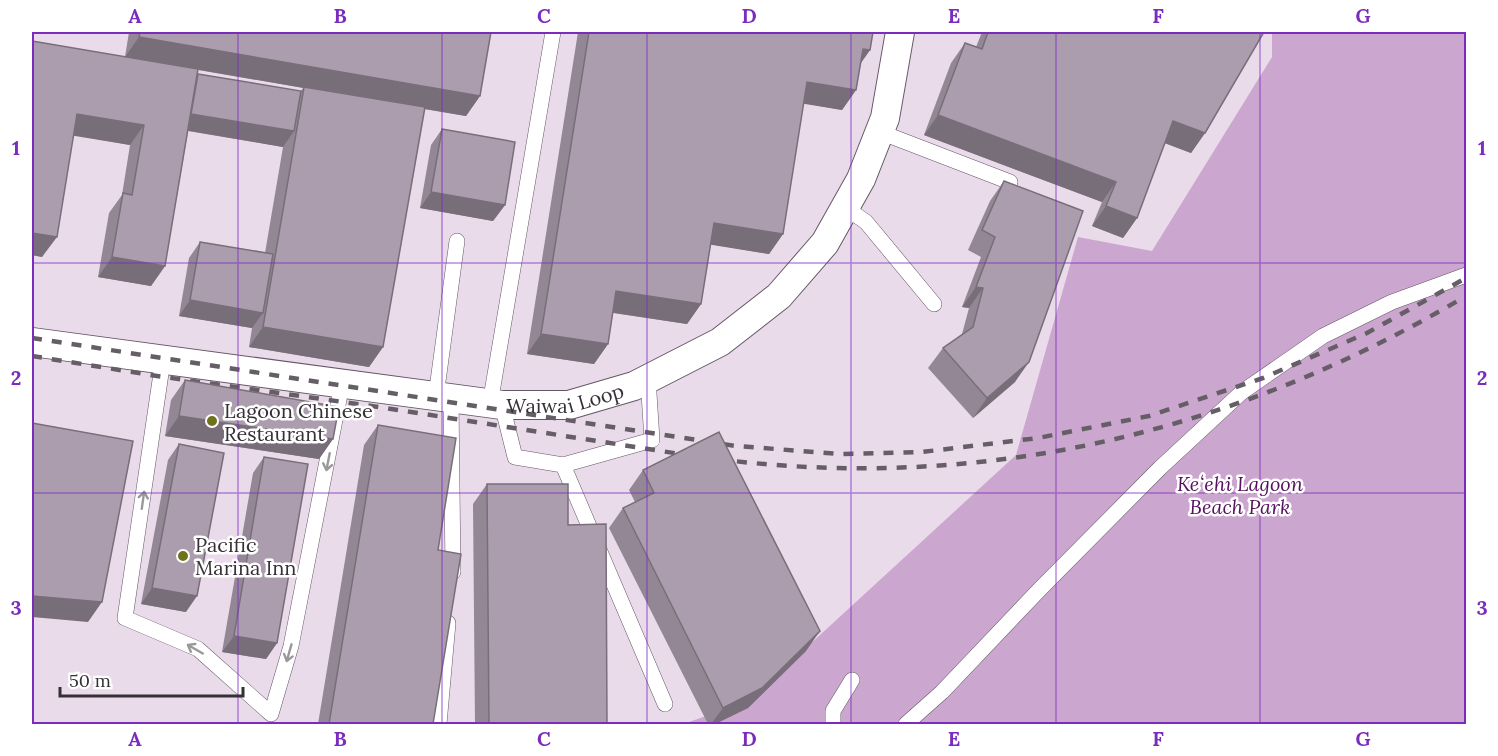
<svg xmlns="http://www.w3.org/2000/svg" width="1498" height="756" viewBox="0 0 1498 756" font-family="Lora,serif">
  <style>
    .green { fill: #cba6ce }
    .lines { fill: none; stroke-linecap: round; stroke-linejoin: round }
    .service-casing { stroke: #645766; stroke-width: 16 }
    .minor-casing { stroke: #645766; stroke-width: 30 }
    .service { stroke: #fff; stroke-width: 15 }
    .minor { stroke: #fff; stroke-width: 28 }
    .rail { stroke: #665e67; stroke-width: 4.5; stroke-dasharray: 10 10; stroke-linecap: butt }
    .wall { fill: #938795; fill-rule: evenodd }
    .shaded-wall { fill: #786e79 }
    .building { fill: #ab9dad; stroke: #786e79; stroke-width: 1.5 }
    .oneway { stroke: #9a989a }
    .grid { fill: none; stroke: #7b2cbf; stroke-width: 1.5; stroke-opacity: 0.55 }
    .poi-dot { fill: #6e731b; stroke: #fff; stroke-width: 2 }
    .labels { text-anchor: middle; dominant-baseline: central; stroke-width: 5; stroke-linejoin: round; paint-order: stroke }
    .street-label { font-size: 20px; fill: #353036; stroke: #fff }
    .poi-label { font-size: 20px; fill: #353036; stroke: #fff; text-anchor: start }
    .park-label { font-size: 20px; font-style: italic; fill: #55105e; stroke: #fff }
    .neatline { fill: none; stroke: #7b2cbf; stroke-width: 2 }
    .grid-label { font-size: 20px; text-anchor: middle; font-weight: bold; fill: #7b2cbf }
  </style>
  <rect width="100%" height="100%" fill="#eadbeb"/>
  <!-- green -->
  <path class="green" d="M1272,32H1466V724H683L747,702L1016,455L1078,237L1152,251L1272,57Z"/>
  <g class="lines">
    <!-- service casing -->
    <g class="service-casing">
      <path id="service" d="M880,132L1010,182
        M846,208L866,222L934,304
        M163,360L125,618L198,649L271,714L291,646L342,384
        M436,396L457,241
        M451,398L453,572
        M490,404L553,32
        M502,405L515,457L563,465L652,440L648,378
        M563,465L665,704
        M439,724L448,623
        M833,724V711L852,680
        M906,724L942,692L1040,589L1160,468L1242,392L1323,336L1392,302L1466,275"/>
    </g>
    <!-- minor casing -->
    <g class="minor-casing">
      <g id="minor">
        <path id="s1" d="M32,342L502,405H569L634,386L720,342L779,296L825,243L861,179L885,118L900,32"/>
      </g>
    </g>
    <!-- service -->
    <use href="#service" class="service"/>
    <!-- minor -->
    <use href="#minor" class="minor"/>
    <!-- rail -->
    <path class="rail" d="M32,338L736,446L841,454L922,452L1038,438L1149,416L1263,378L1367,333L1466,278
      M32,356L157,376L379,407L693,456
      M717,459C984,493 1236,432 1466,296"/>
  </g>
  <!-- wall -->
  <path class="wall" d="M129,32H491L480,96L466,116L424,109L383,347L369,367L249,347L252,328L179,316L189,258L200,242L265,253L283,147L188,131L165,266L151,286L98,277L109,213L122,195L130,145L74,135L42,257L32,255V41L125,57ZM198,70L303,88L301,91L198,74Z
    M578,32H873L870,50L860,64L856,90L842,110L803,103L783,234L769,254L710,244L701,304L687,324L613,313L608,344L594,364L527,354Z
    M982,32H1264L1205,133L1191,153L1165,143L1137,218L1123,238L1092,226L1102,202L924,135L951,63L965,43L976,47Z
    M442,129L505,205L493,221L420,208L431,145Z
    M1004,181L1015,382L973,418L928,368L943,348L962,334L969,308L962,307L981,257L968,250L990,201Z
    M185,380L333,439L319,459L165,436L171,400Z
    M378,425L438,550L433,724H318L364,445Z
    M179,444L186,612L141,604L168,460Z
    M264,457L277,643L266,659L222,652L253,473Z
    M643,470L806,651L748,708L715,724H708L609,528L623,508L635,502L629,490Z
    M487,484L568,525L607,724H475L473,504Z"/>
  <!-- shaded-wall -->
  <path class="shaded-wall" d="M139,37L480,96L466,116L125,57Z
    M863,49L870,50L856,70Z
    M807,82L856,90L842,110L793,102Z
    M189,113L294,131L283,147L178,129Z
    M77,114L144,125L130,145L63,134Z
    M938,115L1116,182L1102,202L924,135Z
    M1173,121L1205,133L1191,153L1159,141Z
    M431,192L505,205L493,221L420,208Z
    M1106,206L1137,218L1123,238L1092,226Z
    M714,223L783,234L769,254L700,243Z
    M32,233L57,237L42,257L32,255Z
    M112,257L165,266L151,286L98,277Z
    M976,287L983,288L969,308L962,307Z
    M616,291L701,304L687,324L602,311Z
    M190,300L263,313L252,328L179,316Z
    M263,327L383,347L369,367L249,347Z
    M541,334L608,344L594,364L527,354Z
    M1029,362L1015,382L973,418L987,398Z
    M179,416L333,439L319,459L165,436Z
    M152,588L197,596L186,612L141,604Z
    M32,596L102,602L88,622L32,617Z
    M820,631L806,651L748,708L715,724H711L723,708Z
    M234,636L277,643L266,659L222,652Z"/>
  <!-- building -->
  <path class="building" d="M140,32H491L480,96L139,37Z
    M589,32H873L870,50L863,49L856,90L807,82L783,234L714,223L701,304L616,291L608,344L541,334Z
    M988,32H1264L1205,133L1173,121L1137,218L1106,206L1116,182L938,115L965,43L982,49Z
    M32,41L198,69L165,266L112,257L123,193L132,195L144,125L77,114L57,237L32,233Z
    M198,74L301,91L294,131L191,114Z
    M304,87L425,107L383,347L263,327Z
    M442,129L515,142L505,205L431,192Z
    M1004,181L1083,211L1029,362L987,398L943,348L973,327L983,288L976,287L995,237L982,230Z
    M200,242L273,254L263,313L190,300Z
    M185,380L339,407L333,439L179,416Z
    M32,423L133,441L102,602L32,596Z
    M378,425L456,438L438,550L461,554L433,724H329Z
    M719,432L820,631L762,688L723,708L623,508L654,493L643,470Z
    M179,444L224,453L197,596L152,588Z
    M264,457L308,464L277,643L234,636Z
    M487,484H568V525L606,524L607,724H489Z"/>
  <!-- one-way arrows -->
  <defs><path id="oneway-shaft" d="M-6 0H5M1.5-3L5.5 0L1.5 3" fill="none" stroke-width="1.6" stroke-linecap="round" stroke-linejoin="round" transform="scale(1.5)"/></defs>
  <g class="oneway">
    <use href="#oneway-shaft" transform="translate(328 462) rotate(101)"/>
    <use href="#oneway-shaft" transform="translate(143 500) rotate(-82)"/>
    <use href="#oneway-shaft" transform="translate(195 649) rotate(-150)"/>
    <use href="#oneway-shaft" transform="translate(289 653) rotate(106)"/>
  </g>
  <!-- grid -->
  <path class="grid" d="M238,32V724M442,32V724M647,32V724M851,32V724M1056,32V724M1260,32V724M32,263H1466M32,493H1466"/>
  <!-- markers -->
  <g class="poi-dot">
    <circle cx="212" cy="421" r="6"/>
    <circle cx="183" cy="556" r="6"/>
  </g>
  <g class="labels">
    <!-- street labels -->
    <g class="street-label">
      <text stroke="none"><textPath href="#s1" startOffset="538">Waiwai Loop</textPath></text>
    </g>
    <!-- poi labels -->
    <g class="poi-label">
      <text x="224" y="410">Lagoon Chinese<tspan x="224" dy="23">Restaurant</tspan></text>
      <text x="195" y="544">Pacific<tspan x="195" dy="23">Marina Inn</tspan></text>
    </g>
    <!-- park labels -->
    <g class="park-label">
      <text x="1240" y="483">Keʻehi Lagoon<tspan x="1240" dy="23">Beach Park</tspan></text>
    </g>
  </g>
  <!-- border -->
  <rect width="1498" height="756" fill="none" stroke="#ffffff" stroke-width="66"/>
  <!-- scale -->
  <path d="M60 687v9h183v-9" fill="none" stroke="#353036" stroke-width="3"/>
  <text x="69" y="687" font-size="18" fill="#353036" stroke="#ffffff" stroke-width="4.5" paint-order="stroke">50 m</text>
  <rect x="33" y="33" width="1432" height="690" class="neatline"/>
  <g class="grid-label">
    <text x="135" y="23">A</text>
    <text x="340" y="23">B</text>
    <text x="544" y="23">C</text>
    <text x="749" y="23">D</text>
    <text x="954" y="23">E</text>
    <text x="1158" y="23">F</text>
    <text x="1363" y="23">G</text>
    <text x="16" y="155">1</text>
    <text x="1482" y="155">1</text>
    <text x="16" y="385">2</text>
    <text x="1482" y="385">2</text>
    <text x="16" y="615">3</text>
    <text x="1482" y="615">3</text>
    <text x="135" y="746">A</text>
    <text x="340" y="746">B</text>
    <text x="544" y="746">C</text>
    <text x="749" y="746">D</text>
    <text x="954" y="746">E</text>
    <text x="1158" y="746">F</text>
    <text x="1363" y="746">G</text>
  </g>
</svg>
